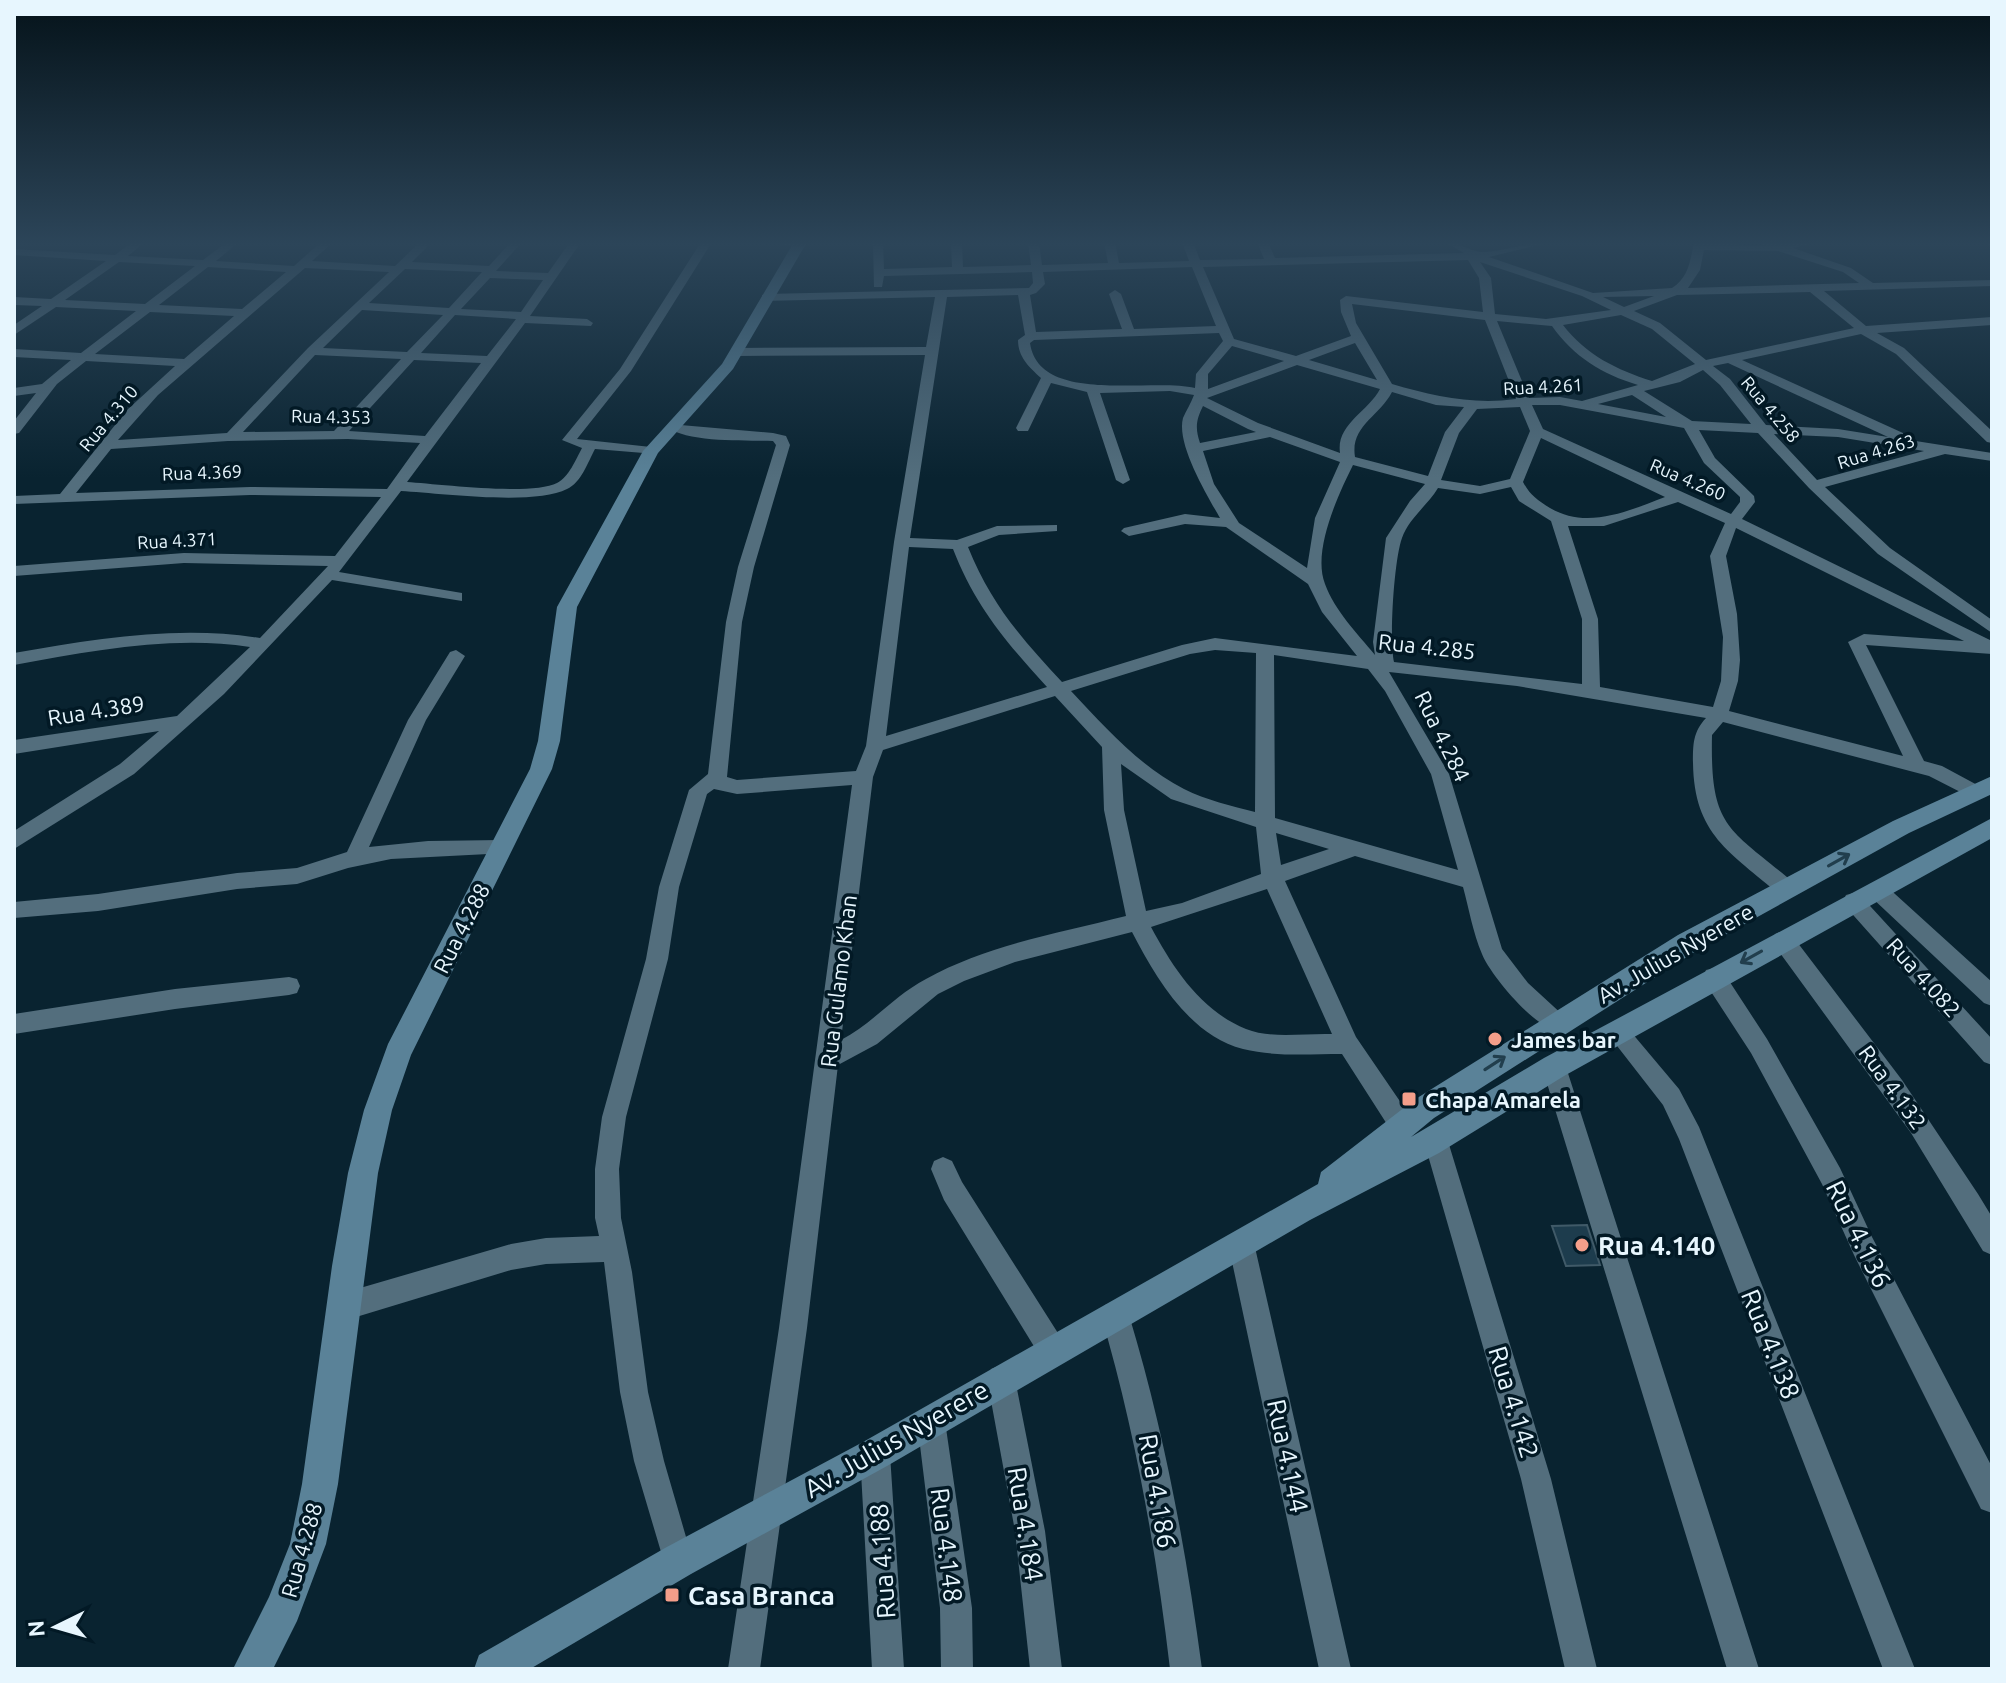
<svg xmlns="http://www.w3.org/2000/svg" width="2006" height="1683" viewBox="0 0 2006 1683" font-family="Ubuntu,sans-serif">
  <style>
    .building { fill: #1d3c4d; stroke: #405a68; stroke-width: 2 }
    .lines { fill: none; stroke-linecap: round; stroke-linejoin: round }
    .street { fill: #536e7d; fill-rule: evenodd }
    .secondary { fill: #5a8298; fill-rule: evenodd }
    .oneway { stroke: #213e4d }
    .poi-dot { fill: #f49e8a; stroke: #021925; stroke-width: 3 }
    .labels { text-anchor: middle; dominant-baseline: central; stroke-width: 7; stroke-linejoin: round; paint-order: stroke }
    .far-street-label { font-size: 18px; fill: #e7f6fe; stroke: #021925 }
    .street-label { font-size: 22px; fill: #e7f6fe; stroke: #021925 }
    .poi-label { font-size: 22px; font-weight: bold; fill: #e7f6fe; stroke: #021925; text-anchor: start }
    .near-street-label { font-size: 26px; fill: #e7f6fe; stroke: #021925 }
    .near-poi-label { font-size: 26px; font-weight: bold; fill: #e7f6fe; stroke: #021925; text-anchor: start }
  </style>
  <rect width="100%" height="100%" fill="#092330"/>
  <!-- building -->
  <path class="building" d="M1587,1225L1600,1265L1566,1266L1552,1226Z"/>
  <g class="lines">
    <!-- street -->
    <path class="street" d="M132,242H145L128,256L203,260L227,242H239L216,261L294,266L321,242H333L312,261L395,266L420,242H432L412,262L489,266L511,242H522L496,271L548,273L570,242H581L530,316L587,319L593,323L591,326L525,323L407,482C438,484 532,496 557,483C569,477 576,459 582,448L562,440L620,369L701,242H712L631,371L577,439L651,447L656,448V454L595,449C588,462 581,483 567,489C535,506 439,493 401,491L339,572L456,592L462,593V601L332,580L224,694L134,774L14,849V831L120,764L159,731L14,754V740L177,716L250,647C172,635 91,651 14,665V653C96,639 177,625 260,638L328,566L184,563L14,576V566L184,553L335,556L381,497L250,495L14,504V496L60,494L127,410L175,366L86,361L57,384L19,433L14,434V421L36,393L14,396V388L42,384L71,360L14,357V349L81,353L136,311L56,307L14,335V325L42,306L14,305V297L51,299L106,261L14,255V249L115,255ZM119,262L195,266L145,304L65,300ZM208,267L286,272L242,309L159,305ZM305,268L389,272L308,348L227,433L118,440L158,395ZM405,269L482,272L449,308L369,303ZM490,278L543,280L521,312L461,309ZM362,310L443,315L407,352L323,348ZM150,312L234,316L184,359L95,354ZM455,315L516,319L487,356L421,353ZM315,355L401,359L334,431L243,432ZM414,360L481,363L425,436L349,431ZM348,439L420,443L387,489L250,487L76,493L111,449L228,441Z
      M765,242H804L805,244L800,247Z
      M873,242H883L884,269L952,267L951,242H962L963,267L1031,265L1028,242H1039L1042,265L1108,263L1104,242H1115L1119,263L1189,261L1182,242H1193L1200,260L1264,259L1257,242H1268L1275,258L1464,253L1445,242C1460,242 1469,251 1481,252C1498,253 1528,242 1550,242L1489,257L1593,293L1672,288C1689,277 1690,261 1694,242L1763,246L1758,242H1817L1793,248L1851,268L1873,283L1992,280V286L1824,291L1866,326L1992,317V325L1877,333L1904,348L1992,431V443L1987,442L1896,354L1861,334L1742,360L1903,433V439L1992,453V461L1945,454L1825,487L1890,548L1992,620V633L1878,554L1809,488L1758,433L1699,430L1715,458L1754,496L1755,502L1742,519L1992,641V654L1866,645L1924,761L1942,766L1981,787L1984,792L1974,799L1929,776L1723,722L1712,735C1710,829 1728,827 1794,883L1797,889L1794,895L1787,897L1780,895C1730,852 1694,835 1693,763C1693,744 1693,732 1706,718L1517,686L1389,672L1449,774L1502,949L1528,983L1565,1017L1568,1024L1565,1031C1543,1039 1490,975 1482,954C1473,933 1469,909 1463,887L1355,856L1285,881L1356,1037L1410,1116L1413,1124L1410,1132L1401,1135L1392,1132L1342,1054C1310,1054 1275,1057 1243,1049C1189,1035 1156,978 1132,932L1015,962L964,981L938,994L877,1044L838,1065L807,1328L760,1669H728L779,1328L852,785L737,794L714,789L707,794L679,887L668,959L626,1117L619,1169L621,1218L632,1272L648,1392L664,1461L693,1561L689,1572L678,1576L667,1572L634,1461L620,1392L604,1262L546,1264L511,1270L343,1321L333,1317L329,1307L333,1297L343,1293L511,1244L546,1238L599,1236L595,1218V1169L602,1117L646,959L659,887L689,790L708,774L726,622L738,567L776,445L773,441C746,440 688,443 667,427L669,424L773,433L786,436L790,445L754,567L742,622L727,777L737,780L856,771L866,746L894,542L925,355L737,356L731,352L737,348L926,347L935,297L762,301V295L766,294L1029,288L1033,283L1032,272L884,276L882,287H874ZM1704,250L1778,251L1843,272L1859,283L1688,288L1700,270ZM1468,260L1479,278L1483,312L1346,296L1340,300L1341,312L1351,336L1296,356L1234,339L1203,267ZM1480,262L1582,296L1611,310L1546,319L1495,314L1491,278ZM1192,267L1216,326L1134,329L1121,294L1115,290L1109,294L1122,329L1036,332L1030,295L1036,293L1045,284L1043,272ZM1810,292L1854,328L1706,360L1660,323L1634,311L1677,295ZM1018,295L1025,335L1018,340C1018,357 1029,367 1041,378L1016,428L1018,431H1028L1051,383L1087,392L1116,480L1123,484L1130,480L1100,393L1170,391L1194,395C1191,403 1186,411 1183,418C1176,444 1207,495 1220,518L1185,514L1124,528L1121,531L1129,536L1185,524L1226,527L1308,584L1322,612L1357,656L1215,638L1182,645L1062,682C1021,638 991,604 968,547L999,535L1057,531V525L997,526L957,540L910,538L947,297ZM1654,296L1624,307L1603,297ZM1352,304L1485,320L1516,399C1473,405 1433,396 1392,384L1356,323ZM1621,315L1652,329L1695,364L1652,381C1617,370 1586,355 1563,325ZM1497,321L1552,326C1574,357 1602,374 1638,385L1582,401L1560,397L1529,398ZM1219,333L1223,341L1196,374L1195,388C1152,377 1039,406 1030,343L1034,340ZM1355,343L1377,380L1309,360ZM1232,346L1284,361L1208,389V374ZM1728,363L1888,437L1838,429L1766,425L1730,379L1713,366ZM1297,365L1380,389C1368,412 1336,424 1340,453L1258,423L1207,398ZM1703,370L1720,385L1751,424L1692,421L1644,391L1680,382ZM1392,392L1436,405L1464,407L1445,432L1428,476L1355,457C1350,426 1379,417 1392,392ZM1632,395L1666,417L1598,404ZM1532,405H1560L1684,428L1704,463L1740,497V502L1731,514L1543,429ZM1203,406L1248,429L1256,432L1200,443C1195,428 1196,420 1203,406ZM1520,407L1530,431L1510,479L1480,486L1441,480L1459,433L1477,409ZM1774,434L1838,437L1924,451L1817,480ZM1270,437L1340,462L1315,518L1307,568L1239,523L1214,484L1203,451ZM1541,438L1665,497C1628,511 1587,530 1550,508C1537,500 1530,495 1523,482ZM1353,465L1425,484L1410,501L1386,538L1373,642L1375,655C1357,633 1335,611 1325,584C1312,551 1338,495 1353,465ZM1511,487L1519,501L1551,521L1582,619V684L1394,662C1389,639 1394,560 1402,538C1409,518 1428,505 1438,488L1480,494ZM1678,502L1725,523L1710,556L1723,637L1721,681L1713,707L1600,687L1598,619L1568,526H1604ZM1736,528L1964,641L1864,634L1848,642L1903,756L1729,711L1738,681L1740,660L1737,614L1726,556ZM909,547L953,549C975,606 1006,642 1047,687L886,736ZM1215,650L1256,653L1255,812C1232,806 1206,800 1184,789C1139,766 1105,727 1071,691L1190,654ZM1274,655L1368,669L1385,691L1431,774L1458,870L1275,818ZM1055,696L1102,747L1104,810L1126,916C1059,933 987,945 926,979C895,995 872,1024 841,1040L873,777L883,750ZM1121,764L1171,799L1256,827L1261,874L1182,903L1146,911L1124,810ZM1276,833L1329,849L1281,865ZM1267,889L1332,1034C1305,1033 1270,1039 1246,1029C1201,1011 1173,968 1151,927Z
      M1983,242H1992V247Z
      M456,650L465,656L426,720L369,847L428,841L501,840L508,843L511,848L508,853L391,859L348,868L297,884L237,889L98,911L14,918V902L98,894L237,873L297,868L347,852L408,720L450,652Z
      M1877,882L1884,884L1992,982V1006L1984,1003L1870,896L1867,890L1870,884Z
      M1853,893L1860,895L1992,1039V1065L1984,1062L1846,907L1843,901L1846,895Z
      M1783,931L1791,934L1902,1080L1978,1194L1992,1217V1255L1983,1251L1911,1133L1775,946L1772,940L1775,934Z
      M1714,968L1722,970L1767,1039L1840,1168L1872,1237L1992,1467V1513L1981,1509L1854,1255L1822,1184L1751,1053L1706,984L1703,977L1706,970Z
      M289,977L297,979L300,986L297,993L289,995L175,1009L14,1034V1014L175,989Z
      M1618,1023L1626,1026L1679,1089L1699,1127L1915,1669H1883L1679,1139L1663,1105L1607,1033L1610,1026Z
      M1554,1057L1562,1060L1566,1067L1759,1669H1727L1542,1067L1546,1060Z
      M1435,1127L1444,1130L1447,1138L1551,1479L1597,1669H1565L1521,1479L1423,1138L1426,1130Z
      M943,1157L952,1161L962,1182L1063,1341L1067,1351L1063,1361L1053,1365L1043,1361L944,1200L931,1169L934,1161Z
      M1241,1230L1250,1234L1254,1243L1351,1669H1319L1228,1243L1232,1234Z
      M1115,1301L1125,1305L1129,1315C1164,1431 1186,1549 1202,1669H1170C1156,1549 1135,1431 1101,1315L1105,1305Z
      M1001,1365L1011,1369L1015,1379L1045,1531L1062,1669H1030L1015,1531L987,1379L991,1369Z
      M931,1407L941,1411L945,1421L972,1608L973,1669H941L940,1608L917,1421L921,1411Z
      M875,1439L885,1444L890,1454L904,1669H872L860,1454L865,1444Z"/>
    <!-- secondary -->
    <path class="secondary" d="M794,242H807L733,369L658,453L577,607L560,741L552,769L411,1055L392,1110L378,1173L338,1484L326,1544L297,1621L273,1669H233L269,1597L290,1544L302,1484L332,1266L348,1173L364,1110L388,1044L530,769L538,741L557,607L643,451L722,364Z
      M1992,776V794L1909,833L1696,951L1434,1118L1411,1137L1544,1058L1992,818V838L1564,1076L1439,1153L1310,1220L887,1466L691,1574L530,1669H474L479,1655L665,1548L863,1442L1318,1184L1321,1172L1414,1100L1678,935L1893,821Z"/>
  </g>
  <!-- one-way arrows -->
  <defs><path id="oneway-shaft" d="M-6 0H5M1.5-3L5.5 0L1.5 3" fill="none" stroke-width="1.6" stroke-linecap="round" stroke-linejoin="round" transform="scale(2)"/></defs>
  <g class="oneway">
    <use href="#oneway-shaft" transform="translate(1839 860) rotate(-29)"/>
    <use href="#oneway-shaft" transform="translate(1751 957) rotate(151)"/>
    <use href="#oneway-shaft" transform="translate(1495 1063) rotate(-33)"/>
  </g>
  <!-- sky -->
  <linearGradient id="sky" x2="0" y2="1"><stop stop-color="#05131a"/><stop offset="0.51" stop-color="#2c4559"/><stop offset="1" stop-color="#2c4559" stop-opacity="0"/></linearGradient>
  <rect width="2006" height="478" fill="url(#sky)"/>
  <!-- markers -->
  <g class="poi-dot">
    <circle cx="1495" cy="1039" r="8"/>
    <rect x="1401" y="1091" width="16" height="16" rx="4"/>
    <circle cx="1582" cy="1245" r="8"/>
    <rect x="664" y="1587" width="16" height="16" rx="4"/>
  </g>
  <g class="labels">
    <!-- far-street labels -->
    <g class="far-street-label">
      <text transform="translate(1543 386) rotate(-3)">Rua 4.261</text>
      <text transform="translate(1771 409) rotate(50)">Rua 4.258</text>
      <text transform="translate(331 416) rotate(1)">Rua 4.353</text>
      <text transform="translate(108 418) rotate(-50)">Rua 4.310</text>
      <text transform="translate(1876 451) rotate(-17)">Rua 4.263</text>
      <text transform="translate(202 472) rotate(-2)">Rua 4.369</text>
      <text transform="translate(1688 479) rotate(23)">Rua 4.260</text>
      <text transform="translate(177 540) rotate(-3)">Rua 4.371</text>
    </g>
    <!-- street labels -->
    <g class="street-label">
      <text transform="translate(1427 646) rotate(6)">Rua 4.285</text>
      <text transform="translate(96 710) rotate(-9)">Rua 4.389</text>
      <text transform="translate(1443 736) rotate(64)">Rua 4.284</text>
      <text transform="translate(461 928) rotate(-63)">Rua 4.288</text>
      <text transform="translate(1675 953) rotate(-30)">Av. Julius Nyerere</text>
      <text transform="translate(1924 977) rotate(48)">Rua 4.082</text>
      <text transform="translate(838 981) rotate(-83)">Rua Gulamo Khan</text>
      <text transform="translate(1893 1087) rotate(54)">Rua 4.132</text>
      <text transform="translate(301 1550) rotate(-74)">Rua 4.288</text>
    </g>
    <!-- poi labels -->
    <g class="poi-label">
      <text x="1511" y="1039">James bar</text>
      <text x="1425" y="1099">Chapa Amarela</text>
    </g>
    <!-- near-street labels -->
    <g class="near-street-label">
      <text transform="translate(1859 1234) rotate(64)">Rua 4.136</text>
      <text transform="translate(1771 1344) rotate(68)">Rua 4.138</text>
      <text transform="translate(1514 1402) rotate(73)">Rua 4.142</text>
      <text transform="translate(896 1439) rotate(-30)">Av. Julius Nyerere</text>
      <text transform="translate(1288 1456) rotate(78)">Rua 4.144</text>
      <text transform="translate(1158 1491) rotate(80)">Rua 4.186</text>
      <text transform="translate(1026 1524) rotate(81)">Rua 4.184</text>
      <text transform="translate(947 1545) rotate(83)">Rua 4.148</text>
      <text transform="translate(882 1561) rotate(-94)">Rua 4.188</text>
    </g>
    <!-- near-poi labels -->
    <g class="near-poi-label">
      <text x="1598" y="1245">Rua 4.140</text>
      <text x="688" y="1595">Casa Branca</text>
    </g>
  </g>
  <!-- border -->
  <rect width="2006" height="1683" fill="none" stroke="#e7f6fe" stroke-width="32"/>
  <!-- north arrow -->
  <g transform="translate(56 1627) rotate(265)" stroke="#021925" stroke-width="6" paint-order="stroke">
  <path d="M0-6L14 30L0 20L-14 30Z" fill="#e7f6fe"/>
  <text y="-12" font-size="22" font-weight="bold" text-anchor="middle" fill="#e7f6fe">N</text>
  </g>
</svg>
